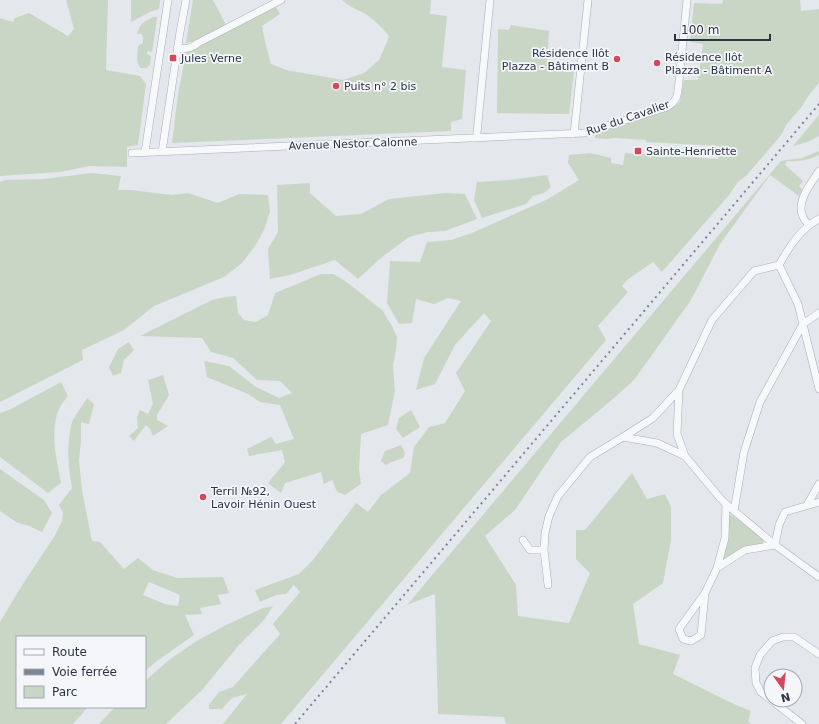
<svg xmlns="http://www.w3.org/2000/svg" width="819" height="724" viewBox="0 0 819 724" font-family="'DejaVu Sans',sans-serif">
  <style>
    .green { fill: #c9d6c5; fill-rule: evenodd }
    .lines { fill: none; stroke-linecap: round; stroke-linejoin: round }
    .minor-casing { stroke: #a9aeb7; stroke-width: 8 }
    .minor { stroke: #f7f8fa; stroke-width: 7 }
    .rail { stroke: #7d8696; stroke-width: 2; stroke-dasharray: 2 4; stroke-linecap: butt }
    .poi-dot { fill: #d1495b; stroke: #f4f6f9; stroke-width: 1.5 }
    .labels { text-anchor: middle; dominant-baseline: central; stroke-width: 3.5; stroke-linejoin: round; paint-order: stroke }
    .poi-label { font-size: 11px; fill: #2b3445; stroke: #f4f6f9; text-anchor: start }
    .street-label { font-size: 11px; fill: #2b3445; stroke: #f4f6f9 }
  </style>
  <rect width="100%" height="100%" fill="#e4e7ec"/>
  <!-- green -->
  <path class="green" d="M66,0H108L106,70L140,76L146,84L138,145L127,147V167L89,166L60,172L0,176V18L13,22L15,18L29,13L68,36L74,29Z
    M131,0H160L159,9L150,12L131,22Z
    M193,0H213L226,25L192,45L191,42L186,43Z
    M342,0H431L430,14L447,16L442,67L466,70L462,119L451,122V131L172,143L178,95L186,53L276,7L280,14L262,26L265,42L271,64L286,70L343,80L364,73L379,60L387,42L389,36C383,28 375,21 367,15C359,10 349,7 342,0Z
    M723,0H800L801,11L819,9V83L809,95L800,109L786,125L782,134L747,175L738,182L729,195L662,272L653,262L627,280L622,286L628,292L598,326L606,340L281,724H223L247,694L232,698L222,709H209V705L219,692L233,687L280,634L273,624L300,592L294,585L286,594L276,595L260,602L255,590L299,574L313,560L356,503L368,512L381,495L410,473L414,447L429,427L445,423L465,391L456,373L491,321L484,313L455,345L435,384L416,390L424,358L461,301L448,298L434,304L416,299L412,323L399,324L387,303L390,261L420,262L427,242L451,240L472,233L548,199L579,180L568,163L569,155L590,153L611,158V163L623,165L625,153L718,159L719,146L646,142V140L615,138L606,139L595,138L594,132L670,109L680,102L684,80H698L703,44L690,42L694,3L722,4Z
    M153,17H157V19L152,52L147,51V54L151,56L150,65L146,68H141C135,63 138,53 138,46L143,43V37L141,34H137C140,23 144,22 153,17Z
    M511,25L549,31L547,61L575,63L569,114L497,113L498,29L509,30Z
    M819,115V136L808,142L793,146Z
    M819,151V155C809,160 799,162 787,161L785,165L803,181L799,186L802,189L799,196L770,175L720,244L691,300L634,380L613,399L561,442L515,510L485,536L516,585L518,616L569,623L590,573L576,559V530H585L632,473L647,499L665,494L671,507V540L663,583L633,604L639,644L680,655L673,674L736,705L751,711L748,721L751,724H506L504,717L438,714L435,594L407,605L781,161L802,158Z
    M91,173L121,176L118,190H131L172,195L188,193L218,203L239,194L268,195L270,211L264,230L255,246L242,263L224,277L154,306L124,330L82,350L83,360L0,402V182L6,180L44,179Z
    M547,175L551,187L544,193L533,196L526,204L482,218L474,200L477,182L509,180Z
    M310,183V193L336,216L361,214L389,199L445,193L465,194L477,219L445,231L428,232L409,237L382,257L358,279L335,260L290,275L270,279L268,249L278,232L277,185Z
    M321,274H333L344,280L382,310L392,326L397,337L396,350L393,365L395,391L388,425L361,434L359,469L361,484L345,495L337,492L332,480L324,484L321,472L285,483L281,493L268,483L285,462L282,450L249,456L247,449L271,437L276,444L294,439L280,405L260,402L248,394L207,377L204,361L229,366L256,387L279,398L292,393L280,381L257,380L233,358L211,352L202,338L140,336L212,300L225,297L236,296L238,313L244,320L256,322L268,315L275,293Z
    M129,342L134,350L124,360L121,373L113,376L109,367L118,349Z
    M163,375L169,395L157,415V420L168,426L153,436L150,429L146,425L134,441L129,436L138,428L137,417L140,410L148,414L153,404L148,380Z
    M61,382L68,396C65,400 61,404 59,409C49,432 57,460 61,483L48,493L0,457V413L11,409Z
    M87,398L94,404L89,424L81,422V441L79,461L82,491L92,541L100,542L124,569L138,558L153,570L177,578L223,577L229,593L218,595L221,604L200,608L202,614L185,615L194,635L157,661L145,671V637H17V707H88L73,724H0V622L21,587L54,537L62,521L63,513L59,505L72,488C68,466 66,444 72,422C75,415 83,405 87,398ZM149,582L180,595L178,606L165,604L143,595Z
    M411,410L420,427L403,438L396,429L399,418Z
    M401,445L405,453L403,458L389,463L386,465L381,461L385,451Z
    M0,469L44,500L52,513L42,532L29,526L16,522L0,511Z
    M732,515L763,539L764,542C760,545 753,544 748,546C740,548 733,554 726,560H723L722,557L728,516Z
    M273,606L264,620L239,645L202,690L166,724H99L115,707H145V681L169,660L195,642L226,625L263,608Z"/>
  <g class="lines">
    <!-- minor casing -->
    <g class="minor-casing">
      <path id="minor" d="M177,48C186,49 191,49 198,43L281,0
        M574,134L588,0
        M477,138V133L490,0
        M145,152L168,0
        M162,152L180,32L186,0
        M132,153L584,133L667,107C674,103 677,99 678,91L687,0
        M819,219C801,228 789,247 779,265L798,304L819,389
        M809,225C806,222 803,218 802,214C797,200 812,182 819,171
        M679,390L677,434L685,456L720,498L726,504L775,545L819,577
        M623,437L653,418L679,390L712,320L754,271L779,265
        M807,505L819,484
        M734,511L744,452L760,402L803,324L819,313
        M523,540L530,550H544
        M717,568L745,550L775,545L779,525L785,512L819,502
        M548,585L544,550L545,533L549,516L558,496L590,457L623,437L657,443L685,456
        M705,593L701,635L691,641L683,639L679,629L705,593L717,568L725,538L726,504
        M802,724L761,692L756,683L755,668L760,655L772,641L783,637H794L819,654"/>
    </g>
    <!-- minor -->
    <use href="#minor" class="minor"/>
    <!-- rail -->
    <path class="rail" d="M295,724L819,104"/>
  </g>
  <!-- markers -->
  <g class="poi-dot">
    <rect x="169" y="54" width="8" height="8" rx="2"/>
    <circle cx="617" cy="59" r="4"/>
    <circle cx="657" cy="63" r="4"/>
    <circle cx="336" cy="86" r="4"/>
    <rect x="634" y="147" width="8" height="8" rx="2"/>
    <circle cx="203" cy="497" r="4"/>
  </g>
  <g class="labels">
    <!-- poi labels -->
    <g class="poi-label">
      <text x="609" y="53" text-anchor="end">Résidence Ilôt<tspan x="609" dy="13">Plazza - Bâtiment B</tspan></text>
      <text x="665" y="57">Résidence Ilôt<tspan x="665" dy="13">Plazza - Bâtiment A</tspan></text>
      <text x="181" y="58">Jules Verne</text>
      <text x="344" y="86">Puits n° 2 bis</text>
      <text x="646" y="151">Sainte-Henriette</text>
      <text x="211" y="491">Terril №92,<tspan x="211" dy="13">Lavoir Hénin Ouest</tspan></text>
    </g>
    <!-- street labels -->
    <g class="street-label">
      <text transform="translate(628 118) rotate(-19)">Rue du Cavalier</text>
      <text transform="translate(353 144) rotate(-2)">Avenue Nestor Calonne</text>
    </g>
  </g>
  <!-- legend -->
  <rect x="16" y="636" width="130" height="72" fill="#f4f6f9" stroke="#a4a8b1"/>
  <rect x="24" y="649" width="20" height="6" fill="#f7f8fa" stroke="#a4a8b1"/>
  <text x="52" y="656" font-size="12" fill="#2b3445">Route</text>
  <rect x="24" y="669" width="20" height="6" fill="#7d8696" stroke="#a4a8b1"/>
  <text x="52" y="676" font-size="12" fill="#2b3445">Voie ferrée</text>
  <rect x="24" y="686" width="20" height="12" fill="#c9d6c5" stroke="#a4a8b1"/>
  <text x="52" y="696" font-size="12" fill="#2b3445">Parc</text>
  <!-- north arrow -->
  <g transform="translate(783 688) rotate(165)"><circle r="19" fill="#f4f6f9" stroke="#a4a8b1"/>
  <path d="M0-3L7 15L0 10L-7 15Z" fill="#d1495b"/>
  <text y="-6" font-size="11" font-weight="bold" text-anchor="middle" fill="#2b3445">N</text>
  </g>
  <!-- scale -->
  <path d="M675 34v6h95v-6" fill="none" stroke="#2b3445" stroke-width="2"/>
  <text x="681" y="34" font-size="12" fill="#2b3445" stroke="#f4f6f9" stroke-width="3" paint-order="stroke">100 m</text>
</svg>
